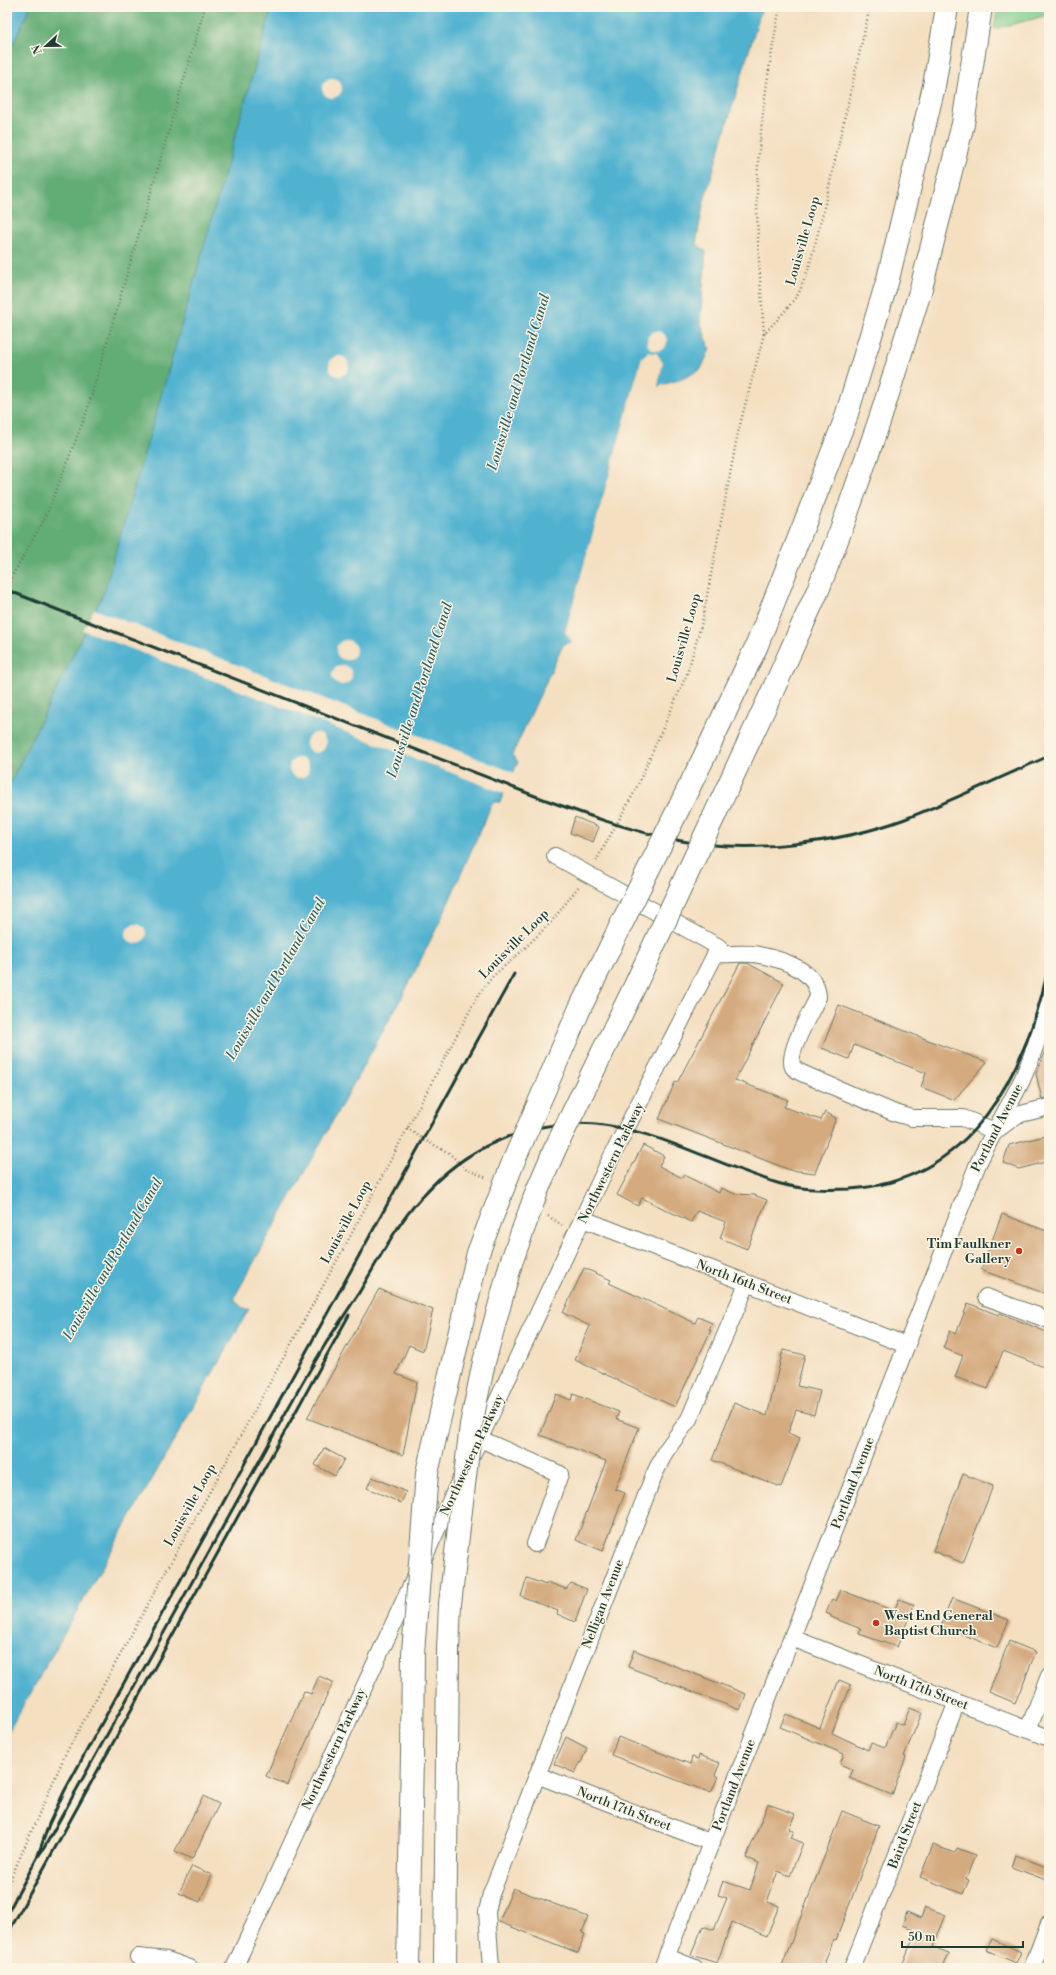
<svg xmlns="http://www.w3.org/2000/svg" width="1056" height="1975" viewBox="0 0 1056 1975" font-family="'Libre Bodoni',serif">
  <style>
    .green { fill: #79c889; stroke: #4c825e }
    .forest { fill: #62ac75; stroke: #407454 }
    .water { fill: #51b2d0; stroke: #387882 }
    .pier { fill: #f4dfc1 }
    .building { fill: #d4aa7f }
    .lines { fill: none; stroke-linecap: round; stroke-linejoin: round }
    .minor-casing { stroke: #6a7665; stroke-width: 18 }
    .highway-casing { stroke: #6a7665; stroke-width: 24 }
    .path { stroke: #6a7665; stroke-width: 2.5; stroke-dasharray: 1 3; stroke-linecap: butt }
    .minor { stroke: #fff; stroke-width: 16 }
    .highway { stroke: #fff; stroke-width: 22 }
    .rail { stroke: #1f3d34; stroke-width: 3 }
    .highway-bridge-casing { stroke: #6a7665; stroke-width: 24; stroke-linecap: butt }
    .highway-bridge { stroke: #fff; stroke-width: 22 }
    .poi-dot { fill: #c8321e; stroke: #fcf5e5; stroke-width: 1.5 }
    .labels { text-anchor: middle; dominant-baseline: central; stroke-width: 3; stroke-linejoin: round; paint-order: stroke }
    .street-label { font-size: 13px; fill: #1f3d34; stroke: #fcf5e5 }
    .poi-label { font-size: 13px; font-weight: bold; fill: #1f3d34; stroke: #fcf5e5; text-anchor: end }
    .water-label { font-size: 14px; font-style: italic; fill: #2e6063; stroke: #fcf5e5 }
  </style>
  <rect width="100%" height="100%" fill="#fcf5e5"/>
  <filter id="ink" filterUnits="userSpaceOnUse"><feTurbulence type="fractalNoise" baseFrequency=".025" numOctaves="2"/><feDisplacementMap in="SourceGraphic" scale="8" xChannelSelector="R" yChannelSelector="G"/><feConvolveMatrix kernelMatrix="1 2 1 2 8 2 1 2 1" color-interpolation-filters="sRGB"/></filter>
  <filter id="wash" filterUnits="userSpaceOnUse"><feTurbulence type="fractalNoise" baseFrequency=".012" numOctaves="4" result="noise"/><feDisplacementMap in="SourceGraphic" scale="16" xChannelSelector="R" yChannelSelector="G"/><feGaussianBlur stdDeviation="0.9" result="paint"/><feColorMatrix in="noise" values="0 0 0 0 0 0 0 0 0 0 0 0 0 0 0 0 0 1.4 0 .05"/><feComposite in="paint" operator="in"/></filter>
  <g filter="url(#wash)">
    <rect width="100%" height="100%" fill="#f4dfc1"/>
    <!-- green -->
    <path class="green" d="M997,7H1049V15L994,29Z"/>
    <!-- forest -->
    <path class="forest" d="M30,7H272L177,341L104,592L7,790V57Z"/>
    <!-- water -->
    <path class="water" d="M7,7H30L7,57Z
      M272,7H762L704,201L696,243L706,252L700,321L710,349L701,369L682,379L658,386L663,363L657,353L648,352L642,357L565,632L571,640L570,643L567,642L563,645L512,755L518,762L500,802H494L491,806L441,919L402,997L235,1296V1301L244,1309H249L7,1734V790L104,592L177,341Z"/>
    <!-- pier -->
    <path class="pier" d="M322 88a10 10 0 1 1 20 0a10 10 0 1 1-20 0Z
      M647 341a10 10 0 1 1 20 0a10 10 0 1 1-20 0Z
      M648,352L657,353L663,363L658,386L657,388L656,386L661,364L656,355L649,354L644,358L567,631L573,640H571L565,632L642,357Z
      M329 366a10 10 0 1 1 20 0a10 10 0 1 1-20 0Z
      M94,609L515,773L506,794L83,630Z
      M336 650a10 10 0 1 1 20 0a10 10 0 1 1-20 0Z
      M332 675a10 10 0 1 1 20 0a10 10 0 1 1-20 0Z
      M306 743a10 10 0 1 1 20 0a10 10 0 1 1-20 0Z
      M289 768a10 10 0 1 1 20 0a10 10 0 1 1-20 0Z
      M126 934a10 10 0 1 1 20 0a10 10 0 1 1-20 0Z"/>
    <g id="blocks">
      <!-- building -->
      <path class="building" d="M575,817L599,827L593,842L570,833Z
        M740,963H747L784,983L735,1080L788,1100L784,1107L821,1120L825,1112L836,1118L815,1173L790,1170L659,1119L675,1082L677,1083Z
        M839,1005L938,1044L987,1062L954,1100L921,1087L926,1073L854,1045L849,1059L822,1048Z
        M1048,1043L1049,1098L1042,1099L1036,1074Z
        M1049,1135V1161L1019,1169L1003,1163L1009,1145Z
        M643,1145L664,1156L659,1166L682,1178L684,1175L719,1193L721,1188L735,1194L754,1195L767,1200L747,1249L720,1238L726,1222L697,1211L691,1222L642,1198L638,1206L617,1195Z
        M1002,1214L1049,1232V1295L981,1270Z
        M584,1268L611,1280L609,1283L695,1323L698,1317L712,1323L709,1330H711L675,1407L575,1360L590,1326L563,1313Z
        M379,1289L433,1310L423,1351L409,1345L396,1374L417,1382L403,1455L307,1418Z
        M968,1303L998,1315L1000,1313L1049,1333V1369L1003,1351L988,1389L955,1377L963,1356L943,1348L950,1331L956,1334Z
        M783,1350L805,1355L797,1386L820,1391L814,1415L796,1410L788,1433L800,1438L781,1487L712,1460L734,1403L767,1416Z
        M556,1394L571,1400L573,1394L619,1412L616,1419L639,1428L615,1489L625,1493L603,1551L576,1540L606,1461L540,1435Z
        M324,1448L344,1459L335,1476L315,1465Z
        M963,1474L993,1486L963,1563L933,1551Z
        M372,1477L406,1492L401,1503L367,1488Z
        M527,1578L546,1585L547,1582L566,1589L571,1583L587,1589L575,1622L557,1614L558,1611L521,1596Z
        M841,1590L894,1611L899,1599L914,1605L897,1647L859,1634L861,1629L831,1617V1615L826,1613L832,1599L836,1601Z
        M952,1598L1009,1620L997,1648L941,1626Z
        M1009,1641L1036,1652L1015,1703L989,1692Z
        M634,1650L746,1694L740,1710L628,1667Z
        M319,1676L333,1682L287,1785L266,1776L304,1691L311,1694Z
        M839,1680L851,1685L832,1733L868,1750L871,1743L885,1748L896,1722L903,1725L910,1708L922,1713L904,1756L906,1757L892,1795L849,1778L853,1770L840,1764L844,1754L780,1727L786,1714L820,1728Z
        M566,1737L587,1748L581,1763L580,1762L575,1773L554,1764Z
        M618,1737L690,1764L692,1757L698,1759L699,1755L720,1763L715,1775L718,1777L711,1793L611,1755Z
        M203,1796L219,1804L192,1859L175,1851Z
        M768,1804L795,1814L789,1829L794,1831L791,1838L803,1843L790,1876L778,1871L767,1902L779,1906L767,1936L732,1922L717,1963L691,1955L703,1926L714,1930L727,1898L718,1895L723,1881L750,1890L759,1863L746,1858Z
        M842,1811L879,1826L836,1940L834,1939L822,1968H781Z
        M933,1845L955,1853L957,1848L975,1855L966,1879L969,1880L963,1894L920,1877Z
        M1015,1855L1049,1868V1881L1011,1867Z
        M192,1866L212,1875L200,1902L179,1893Z
        M513,1888L588,1917L582,1933L585,1934L578,1953L499,1922Z
        M925,1907L946,1915L933,1947L949,1953L943,1968H901L916,1931L902,1925L907,1912L921,1918Z
        M992,1939L1021,1952L1016,1963L986,1950Z"/>
    </g>
  </g>
  <g filter="url(#ink)">
    <use href="#blocks" fill-opacity="0" stroke="#6a7665" stroke-width="1"/>
    <g class="lines">
      <!-- minor casing -->
      <g class="minor-casing">
        <path id="minor" d="M715,954C729,955 746,952 759,955C781,959 817,970 818,997C812,1010 786,1054 793,1067C796,1071 802,1073 806,1075L895,1113L912,1118H963L995,1131
          M998,1129L1017,1115L1049,1107
          M583,1219L906,1345
          M986,1297L1049,1320
          M480,1439L560,1474L535,1544
          M472,1455L609,1162L719,947L555,856
          M792,1638L1049,1738
          M1028,1730L1049,1676
          M537,1775L712,1843
          M138,1957L167,1960L190,1968
          M667,1957L695,1968
          M234,1968L460,1480
          M491,1968L487,1912L491,1894L654,1475L665,1452L689,1419L747,1284
          M662,1968L977,1166C990,1137 1008,1109 1022,1080C1033,1055 1042,1028 1049,1001
          M852,1968L957,1702
          M1032,1968L1049,1923"/>
      </g>
      <!-- highway casing -->
      <g class="highway-casing">
        <path id="highway" d="M408,1968L412,1755
          M445,1968L448,1650"/>
      </g>
      <!-- path -->
      <path class="path" d="M764,334C760,277 755,220 758,164C762,111 770,58 780,7
        M7,585L46,516L86,414L205,7
        M596,861L635,791L687,674L702,622L738,432L764,334L786,310L799,293L809,267L822,217L870,7
        M407,1128L423,1139L449,1153L466,1169L487,1178
        M548,1216L562,1225
        M7,1887L65,1755L345,1246L477,997L493,976L521,952L552,921L579,886"/>
      <!-- minor -->
      <use href="#minor" class="minor"/>
      <!-- highway -->
      <use href="#highway" class="highway"/>
      <!-- rail -->
      <path class="rail" d="M7,590L535,796C581,813 627,830 676,840C746,854 838,844 905,819C954,800 1001,777 1049,756
        M37,1858L44,1848C118,1715 192,1582 266,1449C284,1415 303,1381 323,1348C334,1330 346,1313 357,1296C377,1263 394,1228 420,1199C442,1173 468,1153 500,1140C608,1094 680,1154 781,1184C804,1190 826,1190 850,1189C973,1181 1026,1072 1049,965
        M7,1914L37,1858L49,1824L65,1790L514,974
        M7,1935L349,1315"/>
      <!-- highway-bridge casing -->
      <g class="highway-bridge-casing">
        <path id="highway-bridge" d="M448,1650L450,1604L471,1425L484,1362L511,1263L537,1191L554,1151L633,990L779,677L818,590L845,519L880,419L920,292L963,124L981,7
          M412,1755L413,1653L427,1473L478,1253L514,1160L580,1008L704,757L757,645L845,420L888,279L934,86L947,7"/>
      </g>
      <!-- highway-bridge -->
      <use href="#highway-bridge" class="highway-bridge"/>
    </g>
  </g>
  <!-- markers -->
  <g class="poi-dot">
    <circle cx="1019" cy="1251" r="4"/>
    <circle cx="876" cy="1623" r="4"/>
  </g>
  <g class="labels">
    <!-- street labels -->
    <g class="street-label">
      <text transform="translate(803 241) rotate(-74)">Louisville Loop</text>
      <text transform="translate(684 638) rotate(-74)">Louisville Loop</text>
      <text transform="translate(514 944) rotate(-45)">Louisville Loop</text>
      <text transform="translate(997 1128) rotate(-63)">Portland Avenue</text>
      <text transform="translate(611 1163) rotate(-64)">Northwestern Parkway</text>
      <text transform="translate(346 1222) rotate(-62)">Louisville Loop</text>
      <text transform="translate(744 1282) rotate(21)">North 16th Street</text>
      <text transform="translate(472 1455) rotate(-65)">Northwestern Parkway</text>
      <text transform="translate(853 1483) rotate(-69)">Portland Avenue</text>
      <text transform="translate(190 1505) rotate(-61)">Louisville Loop</text>
      <text transform="translate(603 1604) rotate(-69)">Nelligan Avenue</text>
      <text transform="translate(921 1688) rotate(21)">North 17th Street</text>
      <text transform="translate(334 1749) rotate(-65)">Northwestern Parkway</text>
      <text transform="translate(734 1785) rotate(-69)">Portland Avenue</text>
      <text transform="translate(624 1809) rotate(21)">North 17th Street</text>
      <text transform="translate(905 1835) rotate(-69)">Baird Street</text>
    </g>
    <!-- poi labels -->
    <g class="poi-label">
      <text x="1011" y="1244">Tim Faulkner<tspan x="1011" dy="15">Gallery</tspan></text>
      <text x="884" y="1616" text-anchor="start">West End General<tspan x="884" dy="15">Baptist Church</tspan></text>
    </g>
    <!-- water labels -->
    <g class="water-label">
      <text transform="translate(519 382) rotate(-73)">Louisville and Portland Canal</text>
      <text transform="translate(420 690) rotate(-72)">Louisville and Portland Canal</text>
      <text transform="translate(276 979) rotate(-60)">Louisville and Portland Canal</text>
      <text transform="translate(113 1259) rotate(-60)">Louisville and Portland Canal</text>
    </g>
  </g>
  <!-- margin -->
  <rect width="1056" height="1975" fill="none" stroke="#fcf5e5" stroke-width="24"/>
  <!-- north arrow -->
  <g transform="translate(46 46) rotate(248)" stroke="#fcf5e5" stroke-width="3" paint-order="stroke">
  <path d="M0-3L7 15L0 10L-7 15Z" fill="#1f3d34"/>
  <text y="-6" font-size="11" font-weight="bold" text-anchor="middle" fill="#1f3d34">N</text>
  </g>
  <!-- scale -->
  <path d="M902 1941v6h121v-6" fill="none" stroke="#1f3d34" stroke-width="2"/>
  <text x="908" y="1941" font-size="12" fill="#1f3d34" stroke="#fcf5e5" stroke-width="3" paint-order="stroke">50 m</text>
</svg>
